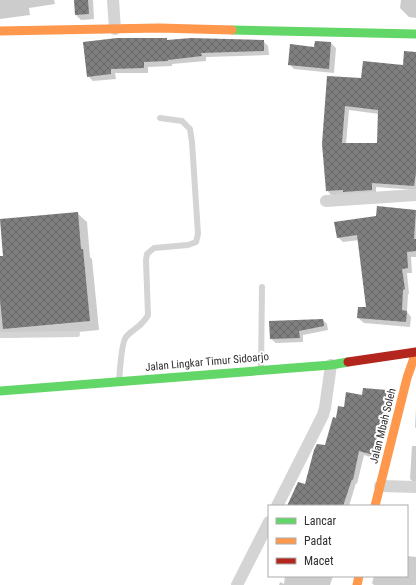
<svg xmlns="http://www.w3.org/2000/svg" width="416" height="585" viewBox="0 0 416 585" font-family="'Roboto Condensed',sans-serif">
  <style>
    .shadow { fill: #0003; fill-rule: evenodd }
    .building { fill: url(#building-cross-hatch); fill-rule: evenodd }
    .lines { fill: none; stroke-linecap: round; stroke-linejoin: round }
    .lane { stroke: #d4d4d4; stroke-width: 6 }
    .street { stroke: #d4d4d4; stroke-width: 12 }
    .fast { stroke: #63d668; stroke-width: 9 }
    .slow { stroke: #ff974d; stroke-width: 9 }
    .jam { stroke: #b3261e; stroke-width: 9 }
    .labels { text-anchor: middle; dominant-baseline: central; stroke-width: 4; stroke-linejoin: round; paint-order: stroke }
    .street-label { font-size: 11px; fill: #303030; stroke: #fff }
  </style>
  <defs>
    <pattern id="building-cross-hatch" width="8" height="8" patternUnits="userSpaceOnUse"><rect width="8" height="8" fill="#7f7f7f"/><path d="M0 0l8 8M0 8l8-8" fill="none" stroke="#686868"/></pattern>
  </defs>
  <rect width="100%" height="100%" fill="#fff"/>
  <!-- shadow -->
  <path class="shadow" d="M0,0H54L55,4L29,8L30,15L0,19Z
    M75,0H93L94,19L81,20L76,15Z
    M401,0H416V18L409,17L400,8Z
    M166,39L169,41H263L268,46L269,55L206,57V61L172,64V66L148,67V73H115L116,79L93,81L88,76Z
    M331,43L336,48L334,73L294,69L289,64Z
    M416,53V190L376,187V195H331L327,190L328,77L362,79L404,67ZM349,110L379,114L378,144H346Z
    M378,207L416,211V257H411L412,273H407L409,294H408L407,312L411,317L410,327L364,323L358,318L367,308L359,240L343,242L338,237L377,217Z
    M77,213L87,222L90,257L92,259L99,330L13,338L11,336L0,337V256H4Z
    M323,320L327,324L328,330L303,335V342L276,343L271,339Z
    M387,391L391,396L385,436L372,437L373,458L364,455L357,484L356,483L349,506H288L306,485L326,447L337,419L344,408L363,396Z
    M416,408V428L415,427Z
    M412,446H416V484L410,479Z
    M407,556L416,557V585H374L372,583L374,576H407Z
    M285,576H333L330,585H279L280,582L284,584Z"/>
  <!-- building -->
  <path class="building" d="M74,0H88L89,14L75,15Z
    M117,38H167V40L191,38L264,40V51L201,53L202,56L168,60V61L144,62V68L111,69V74L87,77L83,42Z
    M315,41L331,42L329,69L288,65L290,44L314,47Z
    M404,51L416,52V173L414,186L372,183V190L343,192V190L326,191L322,144L327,76L361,78L363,61L403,65ZM345,106L378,110L377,143H342Z
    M377,206L416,210L414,239H416V251L407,252L408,268L402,269L405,289L403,290L402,310L407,311L406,322L357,318L358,307H366L357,235L337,238L334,222L376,216Z
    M78,212L81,249H83L90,321L3,329L0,300V256H3L0,219Z
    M323,319L324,326L299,331L300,338L270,339L269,321Z
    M363,388L387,390L382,424H385L383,436L378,435L373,455L359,451L353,480L352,479L343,506H287L298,482L305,484L314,450L317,444L325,445L333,417L336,418L338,406L344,407L346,392L362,395Z"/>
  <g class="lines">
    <!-- lane -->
    <path class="lane" d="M0,335L77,334
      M261,370L262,287
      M119,381C120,372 121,343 126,337C132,329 141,328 148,315L146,260L147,254L154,248L188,245L196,242L198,234L192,142L190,129L182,121L160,118"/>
    <!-- street -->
    <path class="street" d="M113,0L115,29
      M326,201L416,195
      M380,486L416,487
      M277,506L323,415L325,408L331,365
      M237,585L269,522"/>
    <!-- fast -->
    <path class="fast" d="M232,30L416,34
      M0,391L331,365L348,362"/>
    <!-- slow -->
    <path class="slow" d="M0,31L159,28L232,30
      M375,506L407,378L416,352
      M357,585L359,576"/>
    <!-- jam -->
    <path class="jam" d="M348,362L416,352"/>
  </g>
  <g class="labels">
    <!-- street labels -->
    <g class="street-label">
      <text transform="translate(207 362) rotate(-5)">Jalan Lingkar Timur Sidoarjo</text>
      <text transform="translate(383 426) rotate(-76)">Jalan Mbah Soleh</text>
    </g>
  </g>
  <!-- legend -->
  <rect x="268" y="505" width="140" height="72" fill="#ffffff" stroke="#acacac"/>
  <rect x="276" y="518" width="20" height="6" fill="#63d668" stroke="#acacac"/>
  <text x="304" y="525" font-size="12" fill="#303030">Lancar</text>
  <rect x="276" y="538" width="20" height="6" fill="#ff974d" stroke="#acacac"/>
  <text x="304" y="545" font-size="12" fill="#303030">Padat</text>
  <rect x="276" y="558" width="20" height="6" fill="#b3261e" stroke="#acacac"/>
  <text x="304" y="565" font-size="12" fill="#303030">Macet</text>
</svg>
